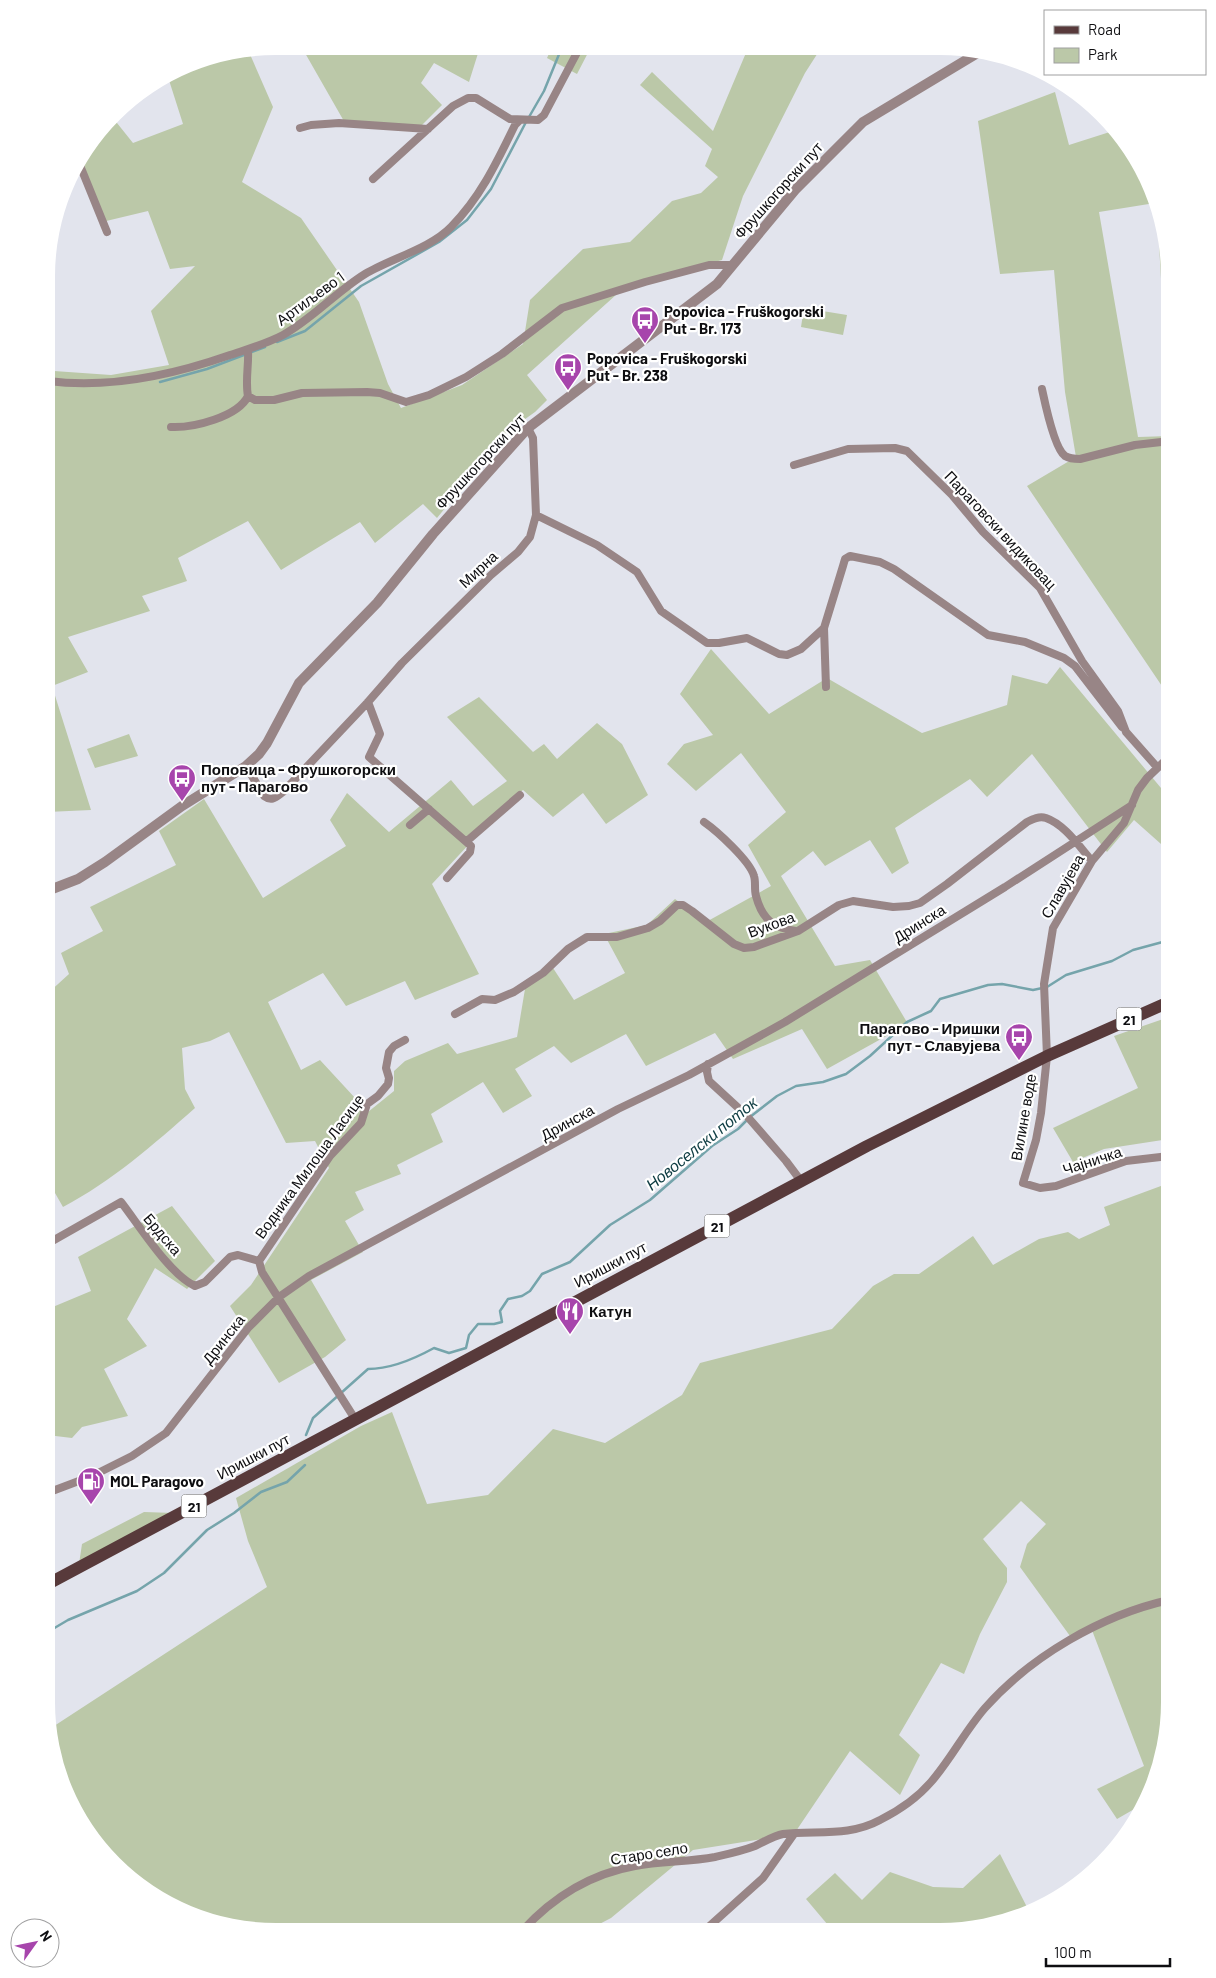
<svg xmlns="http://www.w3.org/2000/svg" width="1216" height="1978" viewBox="0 0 1216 1978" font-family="Barlow,sans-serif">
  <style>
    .green { fill: #bbc8a8 }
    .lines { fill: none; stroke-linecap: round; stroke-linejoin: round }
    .stream { stroke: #75a4ab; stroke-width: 2.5 }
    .minor { stroke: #988586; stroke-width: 8 }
    .tertiary { stroke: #988586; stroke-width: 10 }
    .primary { stroke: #583a3b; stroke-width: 12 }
    .labels { text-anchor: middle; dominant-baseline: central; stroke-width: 4.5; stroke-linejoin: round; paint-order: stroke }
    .shield { fill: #fff; stroke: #565658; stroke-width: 1 }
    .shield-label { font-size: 14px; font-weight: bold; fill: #0e0e11 }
    .street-label { font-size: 15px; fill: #0e0e11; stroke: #fff }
    .poi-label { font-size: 15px; font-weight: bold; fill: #0e0e11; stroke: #fff; text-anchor: start }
    .water-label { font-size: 16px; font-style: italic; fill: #0e3c42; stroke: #fff }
  </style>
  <rect width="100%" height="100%" fill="#e2e4ed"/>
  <!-- green -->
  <path class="green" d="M301,46L480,47L469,82L434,63L421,83L442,105L421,126L345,123Z
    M552,47H591L577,74L547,58Z
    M748,48H821L805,73L743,196L722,260L627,285L527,375L547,400L535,412L507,432L437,518L423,504L375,543L360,522L281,570L248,521L178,558L187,581L142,596L150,611L68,637L88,672L52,686L91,810L47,812L48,369L54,371L111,375L169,365L151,311L195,266L170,269L148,211L102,222L80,161L113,118L133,143L183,124L168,77L188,64L249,52L273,107L242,182L301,218L359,302L388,384L401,408L462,385L523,344L530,300L583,249L630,242L672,201L701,193L718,177L705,166L712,149L640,85L652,72L713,131Z
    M1055,92L1069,145L1116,130L1122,136L1152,188L1155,203L1099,212L1138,437L1170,436V698L1027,486L1076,457L1065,392L1054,270L1000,274L978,121Z
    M1157,210L1170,276V328L1164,330Z
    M804,308L847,315L843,335L801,327Z
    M711,649L769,714L827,678L922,733L1007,705L1012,675L1047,684L1060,667L1161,788L1170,781V852L1134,820L1107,852L1032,754L987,797L970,779L895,828L909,863L892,874L870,840L825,866L813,851L781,876L835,966L870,960L908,1024L827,1069L802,1029L733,1059L715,1033L646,1066L626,1034L571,1063L554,1046L515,1069L532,1096L503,1113L483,1082L431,1114L443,1142L397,1165L401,1174L355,1192L364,1210L345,1221L363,1252L311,1280L346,1340L325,1357L279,1383L230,1306L251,1285L329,1168L315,1141L286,1143L229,1032L210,1041L182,1048L185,1089L195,1108C153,1145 112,1181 63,1207L47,1179V994L69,974L61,953L103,931L90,907L176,865L159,831L204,799L263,898L346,846L330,820L347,793L389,832L451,780L473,806L507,781L447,717L479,697L533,752L544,744L557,759L597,723L622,744L648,795L606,824L583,793L553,817L523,790L466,837L472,841L432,884L479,974L415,1000L405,981L346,1006L323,973L268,1002L301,1070L320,1060L368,1112L394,1091V1071L405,1061L448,1043L457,1054L517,1037L525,989L553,968L574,1000L625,973L604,934L647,925L675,899L706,922L771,886L748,845L786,812L741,753L696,791L667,764L684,744L713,735L680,694Z
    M129,734L138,756L95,768L87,749Z
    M1169,1017V1139L1104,1149L1073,1162L1053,1128L1138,1088L1114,1036Z
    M1169,1183V1717L1157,1776L1143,1804L1117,1819L1097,1789L1144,1766L1090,1625L1070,1636L1020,1567L1027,1544L1046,1524L1021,1501L983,1539L1007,1568V1582L980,1634L964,1674L941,1663L899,1735L920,1755L900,1795L850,1751L794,1834L693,1850L611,1918L586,1931L246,1930L188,1914L136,1884L94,1842L64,1790L51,1728L267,1587L248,1541L236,1498L361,1426L392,1412L427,1504L488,1495L553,1429L605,1443L682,1395L700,1363L832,1329L873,1286L894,1274H919L973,1236L993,1265L1039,1239L1068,1232L1079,1239L1110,1225L1104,1207Z
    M172,1206L215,1261L187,1289L155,1268L127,1319L147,1346L104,1369L128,1416L82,1427L72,1438L47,1435V1306L48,1309L91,1291L78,1257Z
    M144,1512L174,1513L79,1564L82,1544Z
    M1000,1854L1030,1913L1028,1914L940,1932L833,1931L806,1899L835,1873L862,1900L890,1872L933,1887L963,1888Z"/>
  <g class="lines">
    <!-- stream -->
    <path class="stream" d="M529,117L544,91L562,47
      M277,342L305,331L361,286L439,242L467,220L491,189L526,122
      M160,382L207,369L265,347
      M306,1435L313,1418L368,1369C391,1369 414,1359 434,1348L449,1353L466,1348L469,1335L478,1324H494L502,1322L500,1311L508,1299L522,1296L530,1291L542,1274L570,1262L610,1225L650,1200L712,1146L738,1129L750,1117L777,1096L796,1086L823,1082L846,1074L870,1056L907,1022L931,1011L940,999L988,985L1002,984L1033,990L1047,987L1066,975L1112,961L1133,950L1170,940
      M46,1633L68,1620L137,1591L164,1573L207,1530L234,1513L261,1492L287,1482L305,1465"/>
    <!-- minor -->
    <path class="minor" d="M300,128L311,125L339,123L428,129
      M79,163L107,232
      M373,179L453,106L468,98H476L510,119L538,120L544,115L580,47
      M1167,333L1170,362
      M248,350C249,365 245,381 248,396
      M48,381C109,389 173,375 230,355C248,349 266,344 283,335C312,319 336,292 365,274C390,259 431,248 451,227C480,198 497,162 515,125L520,120
      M1042,389C1045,403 1054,448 1065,456C1070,459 1075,459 1080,459L1135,445L1170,441
      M248,396L255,400H274L302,393L367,392L380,393L406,402L429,395L466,377L502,354L562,308L645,282L709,265H732
      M171,427C193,428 238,417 248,396
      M794,465L848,449L895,448L907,451L952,495L983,532L1040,588L1082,661L1118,711L1126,732L1157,767
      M536,515L597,545L637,572L661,611L707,643H719L747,638L779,654L787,655L801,649L824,628
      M826,687L824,628L843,566L845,559L850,556L880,562L894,569L988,635L1025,642L1064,658L1075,666L1122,727
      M368,702L380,734L369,757L471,846L470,852L447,878
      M246,766L264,796C272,802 276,797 283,792L368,702L402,663L491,575L518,552L530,537L536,515L533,438L528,428
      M704,822C717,831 750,861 754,876C756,882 754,889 756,896C762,919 773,928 796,931
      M410,825L429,809
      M467,841L520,795
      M455,1014L482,999L495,1000L514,992L543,973L568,949L587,937H617L648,928L660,921L677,905H683L692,911L734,944L744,948L754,947L798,931L839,905L853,901L893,907L909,906L920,903L947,884L1027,822C1033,819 1039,816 1046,818C1064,824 1079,846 1092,861
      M708,1064L707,1072L709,1081L746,1115L786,1161L801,1181
      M1169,1156L1126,1161L1056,1186L1040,1188L1023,1183L1036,1140L1041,1113L1047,1056L1044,984L1053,928L1092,861L1124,823L1138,790L1147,778L1170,756
      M47,1244L121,1202C139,1225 169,1274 195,1286L205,1282L230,1257L238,1255L259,1261
      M259,1261L330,1156L361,1123L367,1104L378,1096L388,1084L389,1078L386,1068L389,1052L394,1046L405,1040
      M259,1261L262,1272L355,1419
      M47,1493L92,1476L132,1456L166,1433L248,1328L279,1297L309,1276L618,1109L689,1075L785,1022L1005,887L1132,805
      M522,1931C553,1897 590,1874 635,1866C662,1861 689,1862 715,1857C728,1854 742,1851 755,1846C764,1842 773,1836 783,1834C816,1830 849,1837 880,1820C898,1811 918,1797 931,1782C951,1759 965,1731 985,1708C1031,1656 1102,1615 1169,1600
      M704,1931L763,1878L794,1834"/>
    <!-- tertiary -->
    <path class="tertiary" d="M47,891L78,879L105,862L182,806L246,766L259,754L267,743L299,683L377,603L433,534L528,428L717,284L795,190L863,122L981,51"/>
    <!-- primary -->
    <path class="primary" d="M46,1585L867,1146L1047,1056L1169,1002"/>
  </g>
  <!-- icons -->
  <defs>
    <g id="bus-pin" transform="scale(1.4375)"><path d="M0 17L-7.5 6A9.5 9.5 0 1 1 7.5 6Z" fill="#a745ac" stroke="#fff"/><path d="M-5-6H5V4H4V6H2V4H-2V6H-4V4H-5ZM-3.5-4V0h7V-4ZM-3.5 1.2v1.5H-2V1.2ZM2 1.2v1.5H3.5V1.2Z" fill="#fff"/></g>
    <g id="restaurant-pin" transform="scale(1.4375)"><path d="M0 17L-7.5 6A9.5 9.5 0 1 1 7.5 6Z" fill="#a745ac" stroke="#fff"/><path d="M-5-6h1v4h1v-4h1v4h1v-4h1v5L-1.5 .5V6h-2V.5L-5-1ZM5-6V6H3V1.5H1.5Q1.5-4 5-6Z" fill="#fff"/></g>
    <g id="fuel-pin" transform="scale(1.4375)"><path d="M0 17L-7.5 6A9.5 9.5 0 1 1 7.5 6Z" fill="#a745ac" stroke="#fff"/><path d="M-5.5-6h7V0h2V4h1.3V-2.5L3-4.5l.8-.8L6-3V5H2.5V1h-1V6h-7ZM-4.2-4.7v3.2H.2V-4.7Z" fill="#fff"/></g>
  </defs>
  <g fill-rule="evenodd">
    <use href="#bus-pin" x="645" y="320"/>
    <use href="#bus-pin" x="568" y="367"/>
    <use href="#bus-pin" x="182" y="778"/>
    <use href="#bus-pin" x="1019" y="1037"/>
    <use href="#restaurant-pin" x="570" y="1311"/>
    <use href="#fuel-pin" x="91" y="1481"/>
  </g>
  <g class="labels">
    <!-- shield labels -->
    <g class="shield">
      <rect x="1116.5" y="1007.5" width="25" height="23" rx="4"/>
      <rect x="704.5" y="1214.5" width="25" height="23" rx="4"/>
      <rect x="181.5" y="1494.5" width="25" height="23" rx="4"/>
    </g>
    <g class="shield-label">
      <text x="1129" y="1019">21</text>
      <text x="717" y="1226">21</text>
      <text x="194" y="1506">21</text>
    </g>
    <!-- street labels -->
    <g class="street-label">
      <text transform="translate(778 190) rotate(-48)">Фрушкогорски пут</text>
      <text transform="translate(310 298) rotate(-36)">Артиљево 1</text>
      <text transform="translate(480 461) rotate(-47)">Фрушкогорски пут</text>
      <text transform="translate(1001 530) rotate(47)">Параговски видиковац</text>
      <text transform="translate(478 569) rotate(-43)">Мирна</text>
      <text transform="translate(1062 886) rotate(-60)">Славујева</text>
      <text transform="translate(919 923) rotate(-32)">Дринска</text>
      <text transform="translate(771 924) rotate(-20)">Вукова</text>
      <text transform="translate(1023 1117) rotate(-80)">Вилине воде</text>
      <text transform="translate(567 1122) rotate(-29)">Дринска</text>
      <text transform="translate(1092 1160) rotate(-18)">Чајничка</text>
      <text transform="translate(309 1166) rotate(-54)">Водника Милоша Ласице</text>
      <text transform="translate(163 1234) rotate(50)">Брдска</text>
      <text transform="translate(610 1264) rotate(-28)">Иришки пут</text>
      <text transform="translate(223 1339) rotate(-52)">Дринска</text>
      <text transform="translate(253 1456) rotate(-28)">Иришки пут</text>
      <text transform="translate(649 1853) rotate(-9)">Старо село</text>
    </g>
    <!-- poi labels -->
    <g class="poi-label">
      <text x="664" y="311">Popovica - Fruškogorski<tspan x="664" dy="17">Put - Br. 173</tspan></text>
      <text x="587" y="358">Popovica - Fruškogorski<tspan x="587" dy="17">Put - Br. 238</tspan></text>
      <text x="201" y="769">Поповица - Фрушкогорски<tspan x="201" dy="17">пут - Парагово</tspan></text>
      <text x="1000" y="1028" text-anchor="end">Парагово - Иришки<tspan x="1000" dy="17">пут - Славујева</tspan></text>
      <text x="589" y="1311">Катун</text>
      <text x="110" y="1481">MOL Paragovo</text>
    </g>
    <!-- water labels -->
    <g class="water-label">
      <text transform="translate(701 1143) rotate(-39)">Новоселски поток</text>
    </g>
  </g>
  <!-- crop -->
  <path d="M0 0H1216V1978H0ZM276 55H940A221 221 0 0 1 1161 276V1702A221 221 0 0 1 940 1923H276A221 221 0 0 1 55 1702V276A221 221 0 0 1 276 55Z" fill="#fff" fill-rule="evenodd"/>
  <!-- legend -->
  <rect x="1044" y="10" width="162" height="65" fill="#ffffff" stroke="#9f9fa0"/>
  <rect x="1054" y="26" width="25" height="8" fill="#583a3b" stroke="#9f9fa0"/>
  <text x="1088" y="35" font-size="15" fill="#0e0e11">Road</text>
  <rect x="1054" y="48" width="25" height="15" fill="#bbc8a8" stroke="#9f9fa0"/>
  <text x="1088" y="60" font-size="15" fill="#0e0e11">Park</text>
  <!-- north arrow -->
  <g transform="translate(35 1943) rotate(57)"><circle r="24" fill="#ffffff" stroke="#9f9fa0"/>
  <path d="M0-4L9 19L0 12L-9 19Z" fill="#a745ac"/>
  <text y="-8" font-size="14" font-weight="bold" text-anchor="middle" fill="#0e0e11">N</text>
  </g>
  <!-- scale -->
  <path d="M1046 1958v8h124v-8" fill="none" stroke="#0e0e11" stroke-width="2.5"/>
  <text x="1054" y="1958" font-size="15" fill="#0e0e11" stroke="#ffffff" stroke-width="4" paint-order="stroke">100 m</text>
</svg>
